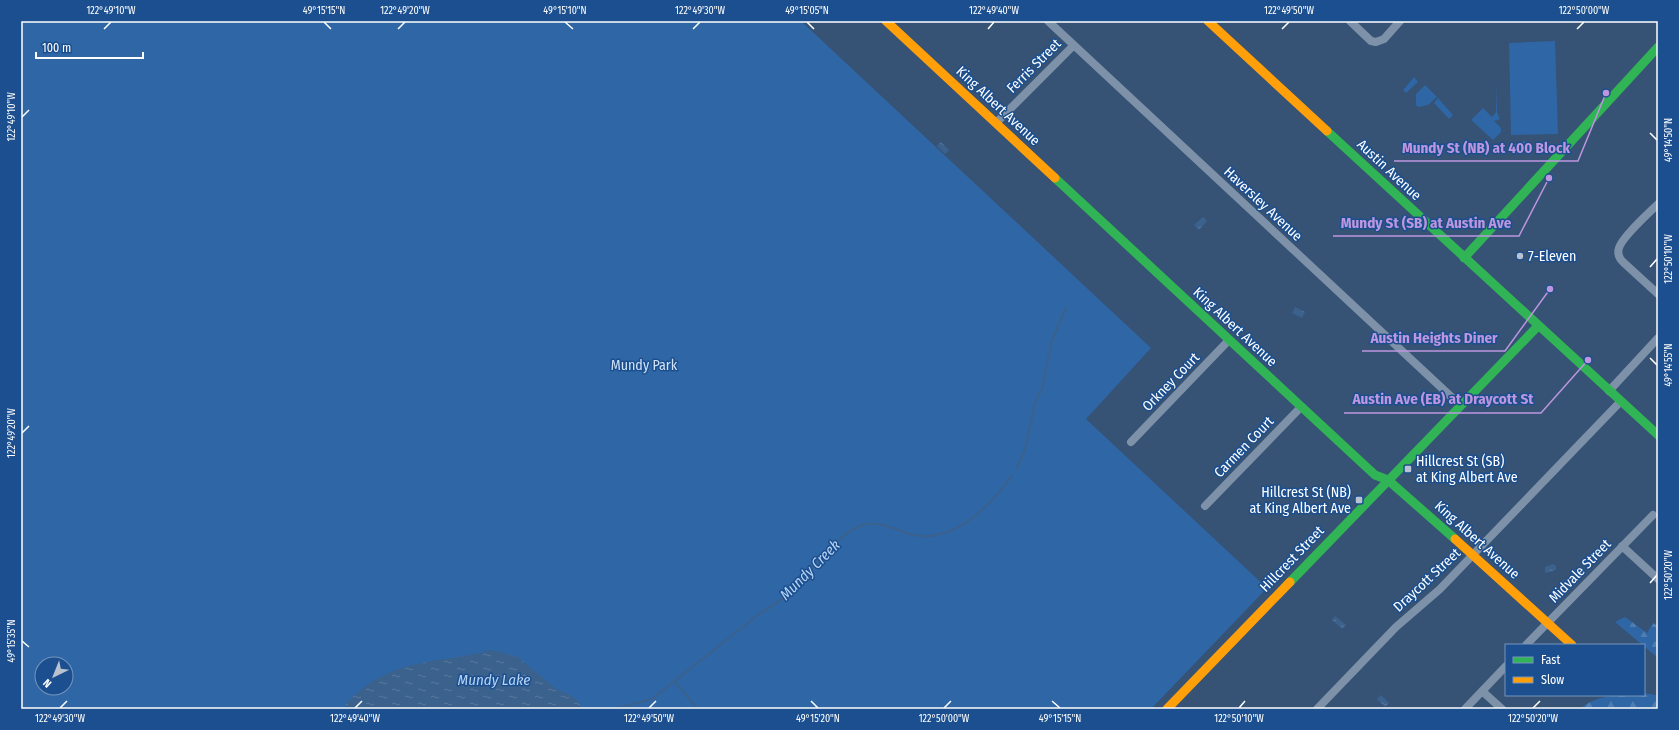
<svg xmlns="http://www.w3.org/2000/svg" width="1679" height="730" viewBox="0 0 1679 730" font-family="'Fira Sans Condensed',sans-serif">
  <style>
    .forest { fill: url(#forest-firs) }
    .green { fill: #2f66a5; fill-rule: evenodd }
    .water { fill: url(#water-ripples) }
    .lines { fill: none; stroke-linecap: round; stroke-linejoin: round }
    .stream { stroke: #3b618d; stroke-width: 2 }
    .street { stroke: #7d92a8; stroke-width: 8 }
    .fast { stroke: #30b455; stroke-width: 9 }
    .slow { stroke: #ff9f0a; stroke-width: 9 }
    .ticks { fill: none; stroke: #fff; stroke-width: 1.5 }
    .poi-dot { fill: #b9c2ce; stroke: #1b4f8f; stroke-width: 1.5 }
    .labels { text-anchor: middle; dominant-baseline: central; stroke-width: 3; stroke-linejoin: round; paint-order: stroke }
    .street-label { font-size: 14px; fill: #fff; stroke: #1b4f8f }
    .poi-label { font-size: 14px; fill: #fff; stroke: #1b4f8f; text-anchor: start }
    .park-label { font-size: 14px; fill: #cfe3fa; stroke: #1b4f8f }
    .water-label { font-size: 15px; font-style: italic; fill: #b5d3f5; stroke: #1b4f8f }
    .leader { fill: none; stroke: #bd96df; stroke-width: 1.5 }
    .callout-dot { fill: #bd96df; stroke: #1b4f8f; stroke-width: 1.5 }
    .callout-label { font-size: 15px; text-anchor: middle; font-weight: bold; fill: #bd96df; stroke: #1b4f8f; stroke-width: 3; stroke-linejoin: round; paint-order: stroke }
    .neatline { fill: none; stroke: #fff; stroke-width: 1.5 }
    .ticks-label { font-size: 10px; text-anchor: middle; fill: #fff }
  </style>
  <defs>
    <pattern id="forest-firs" width="22" height="20" patternUnits="userSpaceOnUse"><rect width="22" height="20" fill="#2f66a5"/><path d="M5 1l3.5 6h-7zM16 11l3.5 6h-7z" fill="#4e7db2"/></pattern>
    <pattern id="water-ripples" width="26" height="14" patternUnits="userSpaceOnUse"><rect width="26" height="14" fill="#3b618d"/><path d="M2 4q2-2 4 0t4 0M15 11q2-2 4 0t4 0" fill="none" stroke="#58799e"/></pattern>
  </defs>
  <rect width="100%" height="100%" fill="#365274"/>
  <!-- forest -->
  <path class="forest" d="M1625,617L1647,633L1653,623L1658,626V658L1615,622Z
    M1644,693L1655,695L1658,693V709H1580C1598,693 1622,695 1644,695Z"/>
  <!-- green -->
  <path class="green" d="M21,21H801L1151,348L1086,419L1267,588L1151,709H21ZM42,664H66V688H42Z
    M1555,41L1558,134L1511,135L1509,43Z
    M1414,77L1418,82L1406,93L1403,90Z
    M1496,82L1497,112L1500,119L1494,121L1501,128V132L1493,140L1471,120L1483,108L1492,117L1496,112Z
    M1425,85L1437,97L1428,105L1418,107L1416,105V94Z
    M1438,98L1453,115L1449,119L1434,103Z
    M1525,141L1528,150L1516,154L1512,151V147L1515,144Z"/>
  <!-- water -->
  <path class="water" d="M941,142L949,150L945,154L937,146Z
    M1203,217L1207,221L1199,230L1194,225Z
    M1295,307L1305,312L1302,318L1292,313Z
    M1553,564L1556,566V570L1545,573V567Z
    M1335,616L1346,625L1342,629L1332,620Z
    M492,650L518,657L555,688L570,695L576,699L583,709H344C346,702 352,697 357,693C399,657 443,663 492,650Z
    M1381,695L1389,703L1385,707L1377,699Z"/>
  <g class="lines">
    <!-- stream -->
    <path class="stream" d="M1016,469L1024,453L1035,403L1042,388L1052,340L1066,308
      M674,681L698,709
      M614,709L652,699L759,614C771,607 782,600 791,590C811,570 838,531 866,524C881,521 899,531 913,535C954,543 991,506 1012,475"/>
    <!-- street -->
    <path class="street" d="M1048,21L1460,405
      M1350,21L1371,41L1376,42L1384,39L1400,21
      M996,123L1074,45
      M1658,204C1649,213 1622,237 1619,248C1617,254 1619,258 1623,262L1658,294
      M1609,391L1658,338
      M1131,442L1229,340
      M1205,506L1301,407
      M1622,546L1658,579
      M1526,645L1653,515
      M1482,691L1502,709
      M1317,709L1396,627L1440,589L1621,401
      M1465,709L1506,666"/>
    <!-- fast -->
    <path class="fast" d="M1327,131L1658,435
      M1055,178L1375,475L1388,480L1455,539
      M1464,258L1658,47
      M1290,582L1538,326"/>
    <!-- slow -->
    <path class="slow" d="M886,21L1055,178
      M1208,21L1327,131
      M1455,539L1572,645
      M1167,709L1290,582"/>
  </g>
  <!-- ticks -->
  <path class="ticks" d="M324,22L331,29M565,22L573,29M807,22L814,29M104,29L111,22M398,29L405,22M693,29L700,22M988,29L994,22M1282,29L1289,22M1577,29L1584,22M22,117L29,110M1650,133L1657,140M1650,267L1657,259M1650,358L1657,365M22,433L29,426M1650,583L1657,575M22,641L29,647M811,701L818,708M1052,701L1060,708M60,708L67,701M355,708L362,701M649,708L656,701M944,708L951,701M1239,708L1245,701M1533,708L1540,701"/>
  <!-- markers -->
  <g class="poi-dot">
    <circle cx="1520" cy="256" r="4"/>
    <rect x="1404" y="465" width="8" height="8" rx="2"/>
    <rect x="1355" y="496" width="8" height="8" rx="2"/>
  </g>
  <g class="labels">
    <!-- street labels -->
    <g class="street-label">
      <text transform="translate(1034 66) rotate(-45)">Ferris Street</text>
      <text transform="translate(998 106) rotate(43)">King Albert Avenue</text>
      <text transform="translate(1389 170) rotate(43)">Austin Avenue</text>
      <text transform="translate(1263 204) rotate(43)">Haversley Avenue</text>
      <text transform="translate(1235 327) rotate(43)">King Albert Avenue</text>
      <text transform="translate(1171 382) rotate(-46)">Orkney Court</text>
      <text transform="translate(1244 447) rotate(-46)">Carmen Court</text>
      <text transform="translate(1477 540) rotate(42)">King Albert Avenue</text>
      <text transform="translate(1292 559) rotate(-46)">Hillcrest Street</text>
      <text transform="translate(1580 571) rotate(-46)">Midvale Street</text>
      <text transform="translate(1427 580) rotate(-43)">Draycott Street</text>
    </g>
    <!-- poi labels -->
    <g class="poi-label">
      <text x="1528" y="256">7-Eleven</text>
      <text x="1416" y="461">Hillcrest St (SB)<tspan x="1416" dy="16">at King Albert Ave</tspan></text>
      <text x="1351" y="492" text-anchor="end">Hillcrest St (NB)<tspan x="1351" dy="16">at King Albert Ave</tspan></text>
    </g>
    <!-- park labels -->
    <g class="park-label">
      <text x="644" y="365">Mundy Park</text>
    </g>
    <!-- water labels -->
    <g class="water-label">
      <text transform="translate(810 570) rotate(-45)">Mundy Creek</text>
      <text x="494" y="680">Mundy Lake</text>
    </g>
  </g>
  <!-- callouts -->
  <path class="leader" d="M1606 93L1578 161H1394M1549 178L1519 236H1333M1550 289L1505 351H1362M1588 360L1541 413H1344"/>
  <g class="callout-dot">
    <circle cx="1606" cy="93" r="4"/>
    <circle cx="1549" cy="178" r="4"/>
    <circle cx="1550" cy="289" r="4"/>
    <circle cx="1588" cy="360" r="4"/>
  </g>
  <g class="callout-label">
    <text x="1486" y="153">Mundy St (NB) at 400 Block</text>
    <text x="1426" y="228">Mundy St (SB) at Austin Ave</text>
    <text x="1434" y="343">Austin Heights Diner</text>
    <text x="1443" y="404">Austin Ave (EB) at Draycott St</text>
  </g>
  <!-- border -->
  <rect width="1679" height="730" fill="none" stroke="#1b4f8f" stroke-width="44"/>
  <!-- legend -->
  <rect x="1505" y="644" width="140" height="52" fill="#1b4f8f" stroke="#7695bc"/>
  <rect x="1513" y="657" width="20" height="6" fill="#30b455" stroke="#7695bc"/>
  <text x="1541" y="664" font-size="12" fill="#ffffff">Fast</text>
  <rect x="1513" y="677" width="20" height="6" fill="#ff9f0a" stroke="#7695bc"/>
  <text x="1541" y="684" font-size="12" fill="#ffffff">Slow</text>
  <!-- north arrow -->
  <g transform="translate(54 676) rotate(223)"><circle r="19" fill="#1b4f8f" stroke="#7695bc"/>
  <path d="M0-3L7 15L0 10L-7 15Z" fill="#b9c2ce"/>
  <text y="-6" font-size="11" font-weight="bold" text-anchor="middle" fill="#ffffff">N</text>
  </g>
  <!-- scale -->
  <path d="M36 52v6h107v-6" fill="none" stroke="#ffffff" stroke-width="2"/>
  <text x="42" y="52" font-size="12" fill="#ffffff" stroke="#1b4f8f" stroke-width="3" paint-order="stroke">100 m</text>
  <rect x="22" y="22" width="1635" height="686" class="neatline"/>
  <g class="ticks-label">
    <text x="111" y="14">122°49'10"W</text>
    <text x="324" y="14">49°15'15"N</text>
    <text x="405" y="14">122°49'20"W</text>
    <text x="565" y="14">49°15'10"N</text>
    <text x="700" y="14">122°49'30"W</text>
    <text x="807" y="14">49°15'05"N</text>
    <text x="994" y="14">122°49'40"W</text>
    <text x="1289" y="14">122°49'50"W</text>
    <text x="1584" y="14">122°50'00"W</text>
    <text transform="translate(11 117) rotate(-90)" y="4">122°49'10"W</text>
    <text transform="translate(1668 140) rotate(-90)" y="4">49°14'50"N</text>
    <text transform="translate(1668 259) rotate(-90)" y="4">122°50'10"W</text>
    <text transform="translate(1668 365) rotate(-90)" y="4">49°14'55"N</text>
    <text transform="translate(11 433) rotate(-90)" y="4">122°49'20"W</text>
    <text transform="translate(1668 575) rotate(-90)" y="4">122°50'20"W</text>
    <text transform="translate(11 641) rotate(-90)" y="4">49°15'35"N</text>
    <text x="60" y="722">122°49'30"W</text>
    <text x="355" y="722">122°49'40"W</text>
    <text x="649" y="722">122°49'50"W</text>
    <text x="818" y="722">49°15'20"N</text>
    <text x="944" y="722">122°50'00"W</text>
    <text x="1060" y="722">49°15'15"N</text>
    <text x="1239" y="722">122°50'10"W</text>
    <text x="1533" y="722">122°50'20"W</text>
  </g>
</svg>
